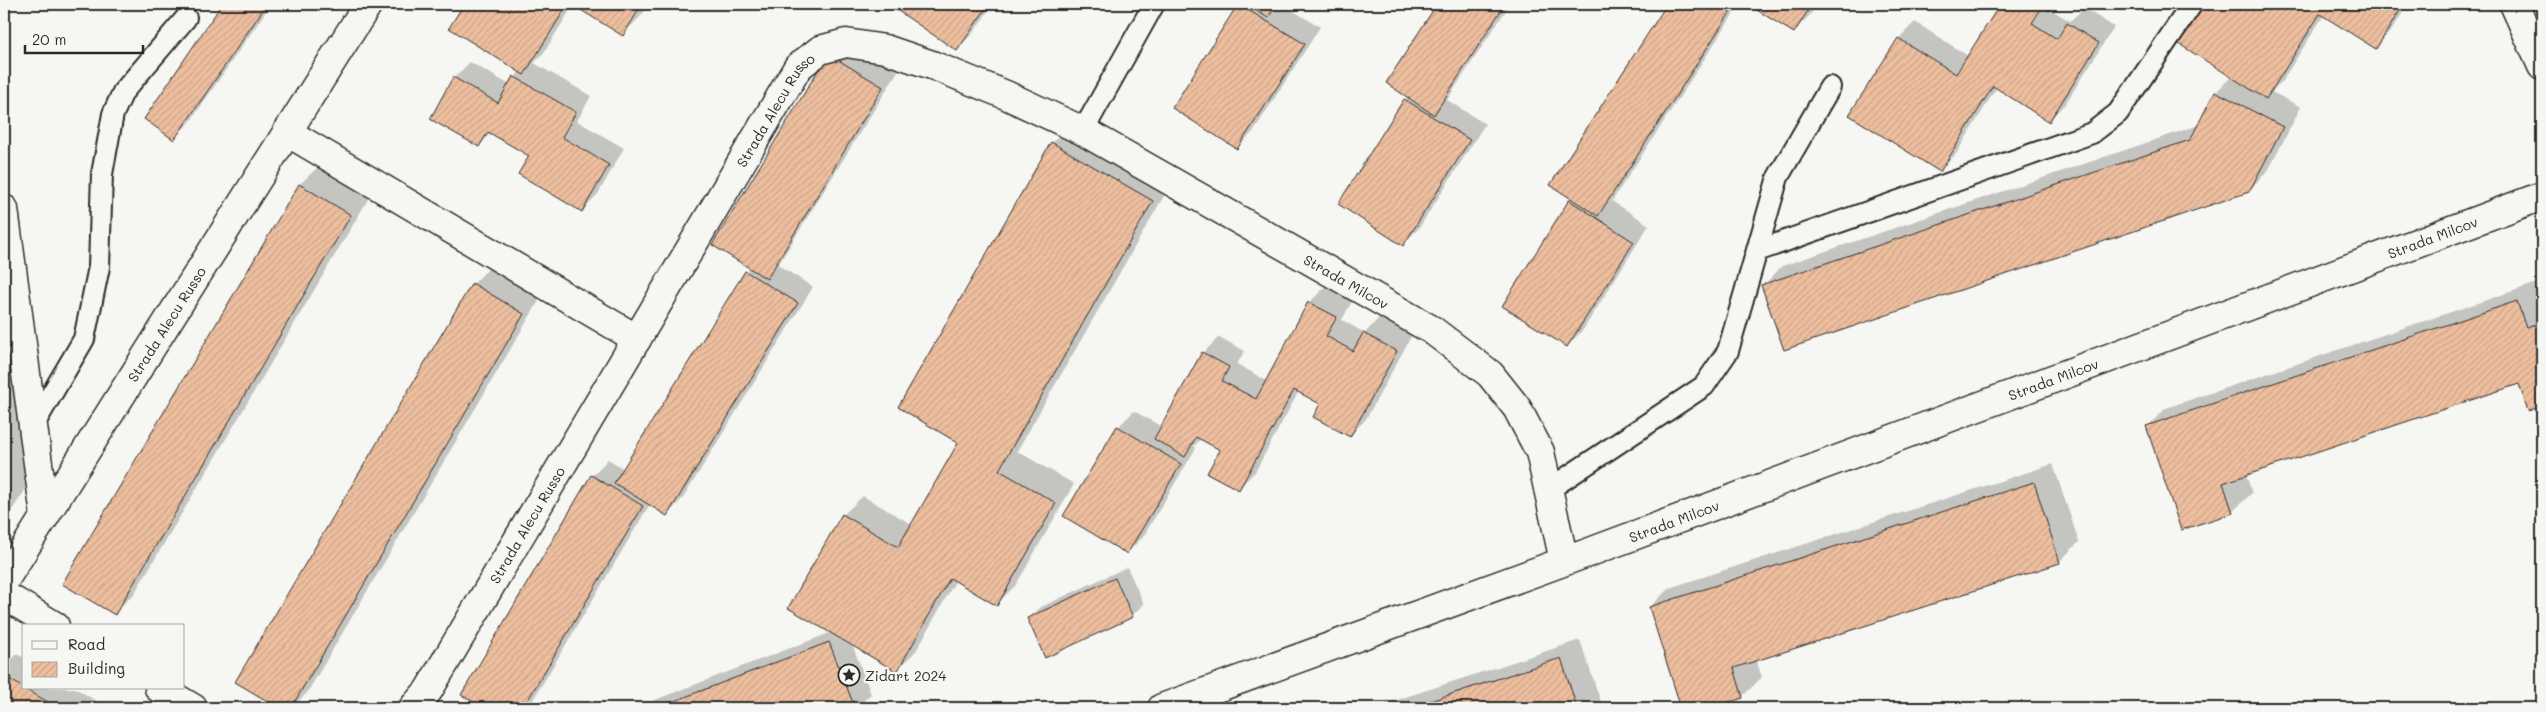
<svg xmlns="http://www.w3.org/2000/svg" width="2546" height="712" viewBox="0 0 2546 712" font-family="Mali,sans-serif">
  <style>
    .shadow { fill: #0003 }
    .building { fill: url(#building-hatch); stroke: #2b2b2b }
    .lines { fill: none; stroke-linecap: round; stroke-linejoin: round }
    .lane-casing { stroke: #2b2b2b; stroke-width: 24 }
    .street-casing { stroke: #2b2b2b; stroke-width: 31 }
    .secondary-casing { stroke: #2b2b2b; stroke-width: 31 }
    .lane { stroke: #f6f6f2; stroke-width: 20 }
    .street { stroke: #f6f6f2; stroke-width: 28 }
    .secondary { stroke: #f6f6f2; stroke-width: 28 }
    .labels { text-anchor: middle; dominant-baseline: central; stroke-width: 4.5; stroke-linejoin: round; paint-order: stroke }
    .street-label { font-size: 14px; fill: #2b2b2b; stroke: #f6f6f2 }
    .poi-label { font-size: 14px; fill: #2b2b2b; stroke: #f6f6f2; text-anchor: start }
  </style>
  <defs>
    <pattern id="building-hatch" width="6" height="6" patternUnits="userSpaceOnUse" patternTransform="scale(1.25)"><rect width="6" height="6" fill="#eebf9f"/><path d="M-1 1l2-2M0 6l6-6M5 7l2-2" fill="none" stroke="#cca489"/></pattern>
  </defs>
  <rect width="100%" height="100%" fill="#f6f6f2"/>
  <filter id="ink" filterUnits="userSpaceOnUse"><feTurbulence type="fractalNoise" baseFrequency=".02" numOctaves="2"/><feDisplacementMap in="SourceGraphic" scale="10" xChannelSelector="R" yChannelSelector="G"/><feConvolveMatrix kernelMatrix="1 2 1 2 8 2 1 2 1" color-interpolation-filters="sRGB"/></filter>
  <g filter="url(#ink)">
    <!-- shadow -->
    <path class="shadow" d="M224,4H271L190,122L174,138L146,119Z
      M466,4H649L642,15L623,34L574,4L543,54L534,63L591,96L577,121L624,148L598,194L582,210L530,155L491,133L479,145L454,78L470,62L510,85L520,71L451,28Z
      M890,4H993L973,33L957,49Z
      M1240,4H1282L1320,27L1253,132L1237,148L1174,107Z
      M1439,4H1510L1447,100L1485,124L1419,228L1403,244L1339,203L1408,96L1388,83Z
      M1668,4H1740L1612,201L1649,225L1583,330L1567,346L1570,201L1573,198L1552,185Z
      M1749,4H1817L1810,15L1794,31Z
      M2002,4H2055L2050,9L2070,21L2084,8L2114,27L2065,104L2049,120L1997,87L1956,154L1940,170L1851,114L1899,38L1915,22L1968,56Z
      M2202,4H2409L2391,31L2375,47L2324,15L2282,81L2272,92L2301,107L2268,171L2248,191L1763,286L1782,266L2199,125L2216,92L2232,76L2178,42Z
      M845,38L898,71L778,265L813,287L683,498L667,515L650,504L528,708H486L463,694L592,476L608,459L624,469L750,267Z
      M1071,123L1172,182L1017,451L1074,484L1016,585L997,604L956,580L916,651L897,670L852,644L871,694L856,708H634L832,632L843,515L863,496L913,525L960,443L1052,143Z
      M320,165L370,196L134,594L114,613L64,583L300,184Z
      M492,265L543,294L307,693L291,708H281L237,682L473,284Z
      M2537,283L2542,300V405L2529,410L2519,382L2246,474L2252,493L2232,512L2147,427L2166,408Z
      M1325,287L1352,301L1342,320L1365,333L1380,317L1412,335L1366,419L1350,436L1322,403L1299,391L1255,472L1239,488L1221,449L1202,438L1194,446L1196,448L1143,537L1127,553L1118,427L1134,411L1162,427L1203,353L1219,337L1245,351L1237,364L1267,381L1309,303Z
      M4,350L31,435L32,470L24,492L4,522Z
      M2053,464L2079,542L2060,561L1756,660L1762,677L1743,696L1706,708H1683L1650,607L1669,588Z
      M1127,567L1144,604L1132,616L1029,618L1041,607Z
      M1580,640L1603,708H1372Z
      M17,654L24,658V688H75L103,705L101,708H4V667Z"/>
    <!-- building -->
    <path class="building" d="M222,4H267L174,140L144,119Z
      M464,4H568L524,75L449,28Z
      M571,4H642L623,36Z
      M888,4H989L957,51Z
      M1238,4L1305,44L1237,149L1172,108Z
      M1246,4H1277L1268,18Z
      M1437,4H1505L1434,115L1386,83Z
      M1667,4H1727L1733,8L1598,216L1550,185Z
      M1747,4H1812L1794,33Z
      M2000,4H2032L2041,9L2032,23L2057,39L2067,23L2099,43L2049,122L1993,86L1940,172L1849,115L1898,38L1956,74Z
      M2038,4H2054L2049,11Z
      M2200,4H2404L2376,49L2320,14L2266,99L2176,42Z
      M2542,4V31L2533,26Z
      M828,54L883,87L767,279L712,245Z
      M513,76L576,112L562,137L609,165L582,212L518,174L529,156L488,132L479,147L430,119L453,77L498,103Z
      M2215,91L2283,127L2249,192L1784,350L1761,285L2190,140Z
      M1404,99L1470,140L1403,246L1338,204Z
      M1051,142L1153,201L999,470L1056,503L997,606L950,578L897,672L788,608L842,514L898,547L958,443L898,407Z
      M299,184L351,215L115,615L62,584Z
      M1569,200L1634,242L1567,347L1502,306Z
      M745,271L798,303L667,516L614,483Z
      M472,283L524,314L291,708H279L235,682Z
      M2517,301L2526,328L2542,323V406L2528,411L2519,384L2223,483L2233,513L2181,530L2146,426Z
      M1308,302L1337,317L1326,336L1353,351L1363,333L1397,351L1350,437L1313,417L1320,404L1294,390L1239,490L1207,473L1220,450L1196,437L1185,457L1154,439L1202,352L1229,367L1222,381L1256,399Z
      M1117,426L1181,464L1127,554L1063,516Z
      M4,450L7,460L8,495L4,508Z
      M591,475L643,506L523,708H484L461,695Z
      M2034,482L2060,563L1734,668L1743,698L1710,708H1681L1649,607Z
      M1115,578L1133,617L1045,658L1027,618Z
      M829,642L855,708H656Z
      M1561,658L1577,708H1409Z
      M4,676L24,688L58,708H4Z"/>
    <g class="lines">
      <!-- lane casing -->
      <g class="lane-casing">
        <path id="lane" d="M1083,131L1154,4
          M1757,251L2092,133L2118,113L2192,4
          M33,426L84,339L99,267L102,174L113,114L123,92L186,18
          M1548,490L1704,386L1728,351L1778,177L1830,87"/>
      </g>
      <!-- street casing -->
      <g class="street-casing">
        <g id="street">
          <path d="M2514,4L2542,66"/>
          <path d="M287,132L637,339"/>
          <path d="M4,209L45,516"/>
          <path id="s1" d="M4,581L368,4"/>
          <path d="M4,595L55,626"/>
          <path d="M159,688L193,708"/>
          <path id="s2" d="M413,708L428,691L798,67L820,50L846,43L885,49L932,65L1006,95L1083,131L1432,330L1490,374L1517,408L1540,452L1564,561"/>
        </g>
      </g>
      <!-- secondary casing -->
      <g class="secondary-casing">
        <g id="secondary">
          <path id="s3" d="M1162,708L1590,552L2542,196"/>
        </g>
      </g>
      <!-- lane -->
      <use href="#lane" class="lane"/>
      <!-- street -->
      <use href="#street" class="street"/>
      <!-- secondary -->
      <use href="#secondary" class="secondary"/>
    </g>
  </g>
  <!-- icons -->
  <defs>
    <g id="sight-ring" transform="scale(1.125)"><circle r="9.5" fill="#f6f6f2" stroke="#2b2b2b" stroke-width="1.5"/><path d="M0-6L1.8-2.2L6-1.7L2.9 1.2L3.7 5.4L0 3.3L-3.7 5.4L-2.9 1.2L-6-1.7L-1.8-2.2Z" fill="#2b2b2b"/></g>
  </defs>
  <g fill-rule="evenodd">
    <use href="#sight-ring" x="849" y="675"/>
  </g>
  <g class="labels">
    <!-- street labels -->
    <g class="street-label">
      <text stroke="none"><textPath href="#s2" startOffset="700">Strada Alecu Russo</textPath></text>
      <text stroke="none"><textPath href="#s3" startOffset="1355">Strada Milcov</textPath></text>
      <text stroke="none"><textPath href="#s2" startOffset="1360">Strada Milcov</textPath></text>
      <text stroke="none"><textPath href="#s1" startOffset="304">Strada Alecu Russo</textPath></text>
      <text stroke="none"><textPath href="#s3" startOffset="950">Strada Milcov</textPath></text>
      <text stroke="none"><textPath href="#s3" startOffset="545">Strada Milcov</textPath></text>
      <text stroke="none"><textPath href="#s2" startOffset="216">Strada Alecu Russo</textPath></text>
    </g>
    <!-- poi labels -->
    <g class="poi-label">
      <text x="865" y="675">Zidart 2024</text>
    </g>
  </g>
  <!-- margin -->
  <rect width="2546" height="712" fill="none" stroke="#f6f6f2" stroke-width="20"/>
  <rect x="10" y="10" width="2526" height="692" fill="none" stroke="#2b2b2b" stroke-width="2" filter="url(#ink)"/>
  <!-- legend -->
  <rect x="22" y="624" width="162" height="65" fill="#f6f6f2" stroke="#a5a5a2"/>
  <rect x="32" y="641" width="25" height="8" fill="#f6f6f2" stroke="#a5a5a2"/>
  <text x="68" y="650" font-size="15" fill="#2b2b2b">Road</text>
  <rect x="32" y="662" width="25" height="15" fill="url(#building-hatch)" stroke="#a5a5a2"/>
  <text x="68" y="674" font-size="15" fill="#2b2b2b">Building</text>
  <!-- scale -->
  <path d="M25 45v8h118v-8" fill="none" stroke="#2b2b2b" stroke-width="2.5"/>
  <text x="32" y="45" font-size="15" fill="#2b2b2b" stroke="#f6f6f2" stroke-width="4" paint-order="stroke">20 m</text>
</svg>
